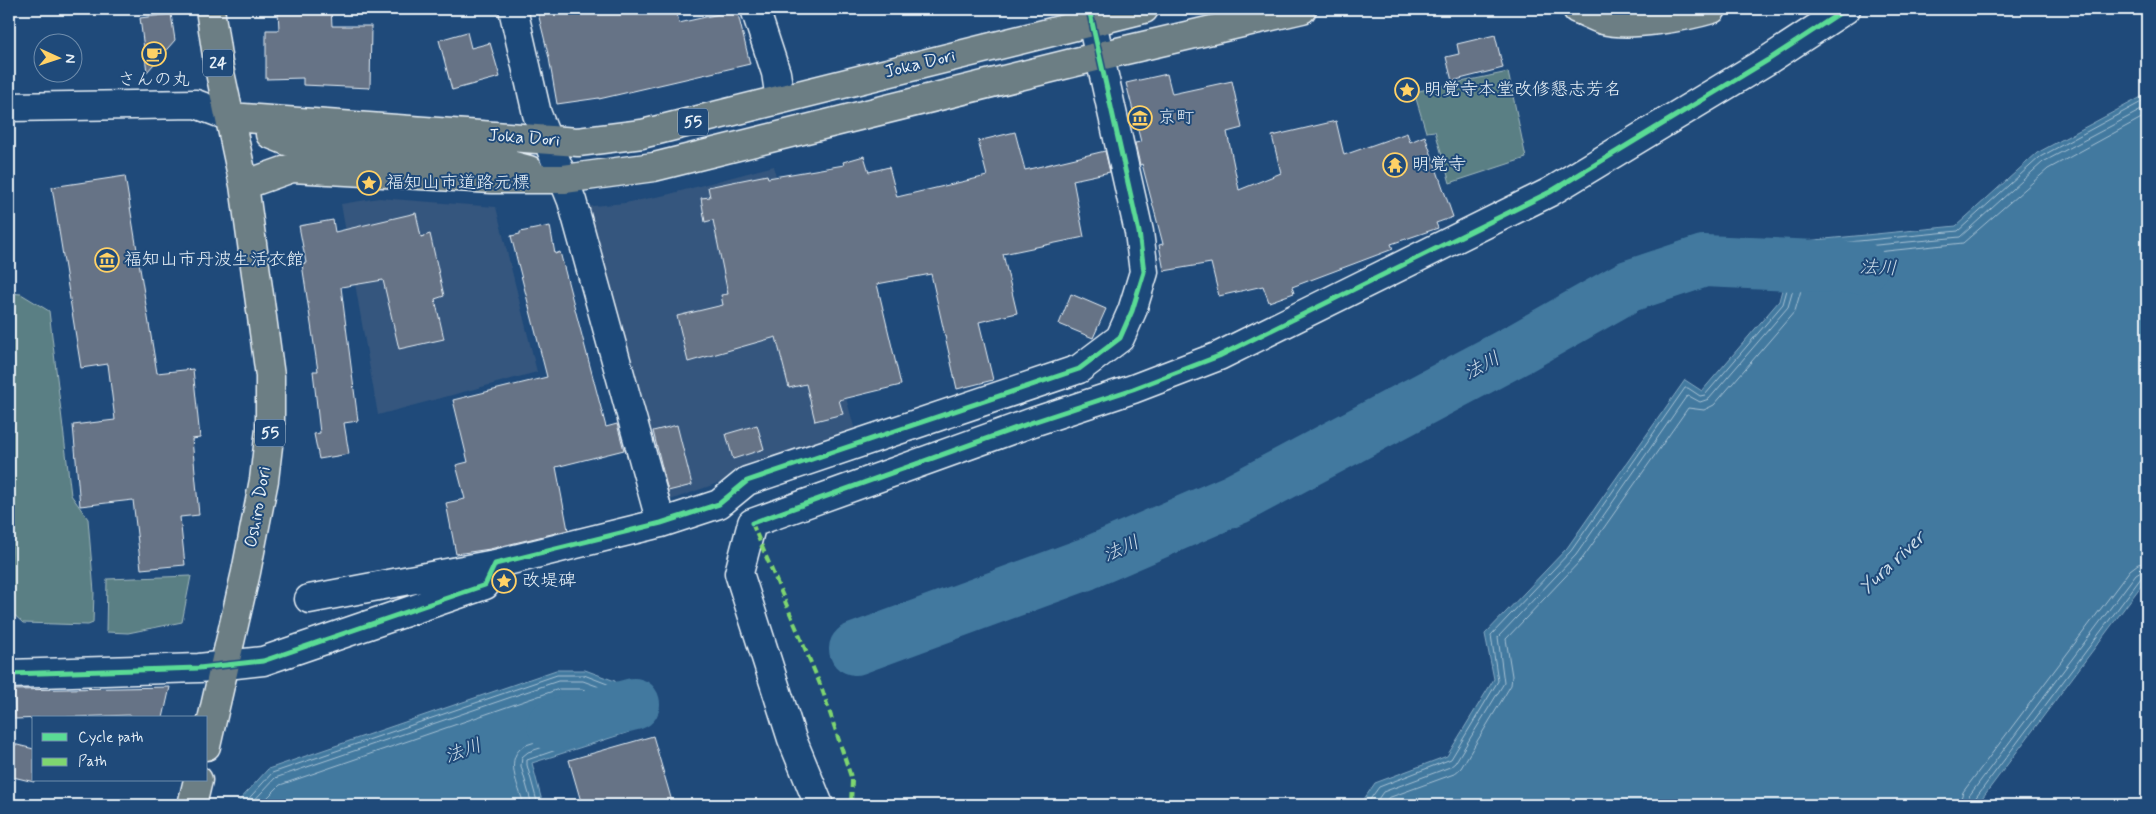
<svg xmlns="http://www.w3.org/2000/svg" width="2156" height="814" viewBox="0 0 2156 814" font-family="Mynerve,'Klee One',sans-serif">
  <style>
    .built { fill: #34567e }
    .green { fill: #5a7f84; stroke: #a1b8be }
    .water { fill: #42799f; stroke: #84a9c3 }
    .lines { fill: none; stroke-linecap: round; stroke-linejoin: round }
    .shore { stroke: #a6c1d4; stroke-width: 1 }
    .river { stroke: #42799f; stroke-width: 52 }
    .building { fill: #667386; stroke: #e8f1f8 }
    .street-casing { stroke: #e8f1f8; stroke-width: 31 }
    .secondary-casing { stroke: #e8f1f8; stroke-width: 31 }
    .primary-casing { stroke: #e8f1f8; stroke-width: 31 }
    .street { stroke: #1f4a7a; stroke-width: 28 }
    .secondary { stroke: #1f4a7a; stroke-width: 28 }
    .primary { stroke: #6c7e84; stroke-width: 28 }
    .quiet { stroke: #7fd670; stroke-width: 4; stroke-dasharray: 8 4; stroke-linecap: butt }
    .cycleway-casing { stroke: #1f4a7a; stroke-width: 8 }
    .cycleway { stroke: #5adb95; stroke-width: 5 }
    .labels { text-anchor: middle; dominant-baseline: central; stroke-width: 4; stroke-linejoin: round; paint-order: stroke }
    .shield { fill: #1f4a7a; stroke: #acbfd2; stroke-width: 1 }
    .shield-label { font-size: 16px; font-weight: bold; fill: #e8f1f8 }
    .street-label { font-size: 18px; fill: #e8f1f8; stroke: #1f4a7a }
    .poi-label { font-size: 18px; fill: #e8f1f8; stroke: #1f4a7a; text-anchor: start }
    .water-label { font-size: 19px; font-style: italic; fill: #cfdfeb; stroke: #1f4a7a }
  </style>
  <rect width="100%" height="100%" fill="#1f4a7a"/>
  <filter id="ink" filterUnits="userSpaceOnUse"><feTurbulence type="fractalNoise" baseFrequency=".02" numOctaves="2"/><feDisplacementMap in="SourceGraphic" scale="10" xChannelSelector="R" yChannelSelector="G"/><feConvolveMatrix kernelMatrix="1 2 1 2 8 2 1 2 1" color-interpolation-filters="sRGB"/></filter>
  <g filter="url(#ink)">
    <!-- built -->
    <path class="built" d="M774,166L793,270L810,267L856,434L662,503L582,207L625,203L666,195Z
      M379,198L496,207L537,372L378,415L341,204Z"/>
    <!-- green -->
    <path class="green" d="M1508,72L1526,158L1450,183L1435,131L1426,132L1414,92Z
      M9,293L21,294L49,311L71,495L88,519L94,592L93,623L88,625L23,623L9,610C6,582 17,548 9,523Z
      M191,576L182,622L128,633L106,632L107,579Z"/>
    <!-- water -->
    <path class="water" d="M2147,94V578L1977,805H1360L1375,783L1447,756L1494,679L1485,634L1567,548L1685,380L1702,391L1779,301L1795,242L1956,226L2037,153Z
      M556,670H585L615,681L629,732L532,763L543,805H238V802L268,769Z"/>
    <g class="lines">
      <!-- shore -->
      <path class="shore" d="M243,805L272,773L557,675H584L610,685L621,728L527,760V765L538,805
        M250,805L275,778L558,681H583L605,689L614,724L528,752L522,757L521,766L532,805
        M260,805L280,785L559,689H582L599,695L605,717L604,720L526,745C502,757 519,786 524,805
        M1366,805L1379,787L1451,759L1498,681L1491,635L1571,551L1685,388H1688L1700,396L1705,395L1783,304L1799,247L1958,231L2040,157L2147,99
        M1374,805L1383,792L1450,767L1455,763L1504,683L1498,637L1576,555L1686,397L1689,396L1700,402L1709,399L1788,307L1804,252L1960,237L2043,162L2147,107
        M1383,805L1388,798L1454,774L1461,768L1511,685L1512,676L1506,639L1582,559L1688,408L1704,410L1714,405L1795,311L1810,259L1963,243L2048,169L2147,115
        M1959,805L1963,792L2130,570L2138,564L2147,562
        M1967,805L1969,796L2136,574L2141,571L2147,570
        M1973,805L1974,800L2141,578L2147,576"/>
      <!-- river -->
      <path class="river" d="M855,649L1086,564L1236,499L1518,349L1629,286L1704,261L1862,268
        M553,725L634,704"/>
    </g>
    <!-- building -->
    <path class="building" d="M278,9H331L332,26H371L370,88L303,85V78L266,79V30H279Z
      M537,9H676L679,23L737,10L750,64L599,99V98L557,104L549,58Z
      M171,14L175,40L147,72L140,18Z
      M467,32L471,48L490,43L500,77L452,90L439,40Z
      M1495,35L1503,68L1452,81L1446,57L1459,54L1457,44Z
      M1167,74L1172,94L1232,81L1242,128L1227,132L1239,190L1281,173L1272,136L1336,121L1344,155L1407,133L1410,142L1425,136L1453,217L1436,223L1438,228L1391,244L1393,249L1292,287L1294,293L1269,302L1263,286L1219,296L1211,263L1164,271L1159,245L1163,244L1142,164L1140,165L1135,143L1141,142L1126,83Z
      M1015,132L1025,170L1105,151L1110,172L1073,180L1084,237L1003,254L1017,313L979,322L993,380L957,389L931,274L877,284L901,385L839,400L843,414L815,421L806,384L789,388L776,337L688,362L677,316L723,305L721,295L728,294L713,220L705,222L701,198L710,197L708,187L767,175L768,178L844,165L843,162L864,156L869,172L889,167L897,197L987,176L978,141Z
      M125,176L157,373L193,369L200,438L192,439L199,515L180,517L185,565L141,569L133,500L80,506L73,425L115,420L108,364L81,368L52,187Z
      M416,213L421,237L430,234L444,296L435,299L444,339L399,349L383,280L341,287L358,421L344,423L349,454L319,459L314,434L320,433L313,371H318L302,264L306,263L299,226L333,220L335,232Z
      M550,226L555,254L560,252L606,427L617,424L624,450L556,467L568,530L490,549L456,554L446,503L465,499L456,465L468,462L453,400L547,377L511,236L520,234V232Z
      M1071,294L1106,309L1093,338L1059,324Z
      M677,425L692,485L668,491L653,431Z
      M757,425L764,449L733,459L726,434Z
      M170,687L163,718H130L131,715L15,719L14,690Z
      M653,736L673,805H582L569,760Z
      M9,743L34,749V782L9,776Z"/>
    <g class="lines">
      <!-- street casing -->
      <g class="street-casing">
        <path id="street" d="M513,9L537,114L572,201L661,523
          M755,9L776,73L780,99
          M752,523L1033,422L1133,389L1219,356L1550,192L1768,60L1846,9
          M752,523L739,573L792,739L819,805
          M309,599L495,564
          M9,674L199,668L263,661L485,585L495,564L661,523L719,504L747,481L1079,369L1120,338L1132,311L1144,272L1139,232L1089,9"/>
      </g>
      <!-- secondary casing -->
      <g class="secondary-casing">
        <path id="secondary" d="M9,107L196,104L230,117"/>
      </g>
      <!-- primary casing -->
      <g class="primary-casing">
        <path id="primary" d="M1577,9C1586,12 1594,17 1603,20C1630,27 1685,17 1712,9
          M230,117L578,142L642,134L1144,9
          M270,134L287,141L485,158L529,170
          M244,185L292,168L492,179H564L654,167L1100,56L1302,9
          M206,746L246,572L264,480L270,429V376L244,185L218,63L210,9
          M192,805L198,780"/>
      </g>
      <!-- street -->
      <use href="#street" class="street"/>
      <!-- secondary -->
      <use href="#secondary" class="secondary"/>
      <!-- primary -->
      <use href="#primary" class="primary"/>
      <!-- quiet -->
      <path class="quiet" d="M752,523L822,689L852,780L851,805"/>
      <!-- cycleway casing -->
      <g class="cycleway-casing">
        <path id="cycleway" d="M752,523L1033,422L1133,389L1219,356L1550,192L1768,60L1846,9
          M9,674L199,668L263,661L485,585L495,564L661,523L719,504L747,481L1079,369L1120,338L1132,311L1144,272L1139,232L1089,9"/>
      </g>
      <!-- cycleway -->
      <use href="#cycleway" class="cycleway"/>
    </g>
  </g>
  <!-- icons -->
  <defs>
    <g id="cafe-ring" transform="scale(1.25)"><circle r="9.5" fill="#1f4a7a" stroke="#ffd166" stroke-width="1.5"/><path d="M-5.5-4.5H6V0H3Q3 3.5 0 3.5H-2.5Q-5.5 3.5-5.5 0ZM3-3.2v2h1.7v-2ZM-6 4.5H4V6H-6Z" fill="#ffd166"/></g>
    <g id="sight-ring" transform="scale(1.25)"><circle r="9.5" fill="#1f4a7a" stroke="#ffd166" stroke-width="1.5"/><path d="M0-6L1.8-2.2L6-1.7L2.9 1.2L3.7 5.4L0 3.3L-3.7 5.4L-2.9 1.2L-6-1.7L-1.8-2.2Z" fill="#ffd166"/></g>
    <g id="museum-ring" transform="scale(1.25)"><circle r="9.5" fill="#1f4a7a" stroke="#ffd166" stroke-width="1.5"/><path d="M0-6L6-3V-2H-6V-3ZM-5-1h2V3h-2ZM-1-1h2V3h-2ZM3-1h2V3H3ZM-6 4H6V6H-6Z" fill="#ffd166"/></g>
    <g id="temple-ring" transform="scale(1.25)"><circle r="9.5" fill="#1f4a7a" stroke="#ffd166" stroke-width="1.5"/><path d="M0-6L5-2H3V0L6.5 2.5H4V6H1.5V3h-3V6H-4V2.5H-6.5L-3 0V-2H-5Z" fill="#ffd166"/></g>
  </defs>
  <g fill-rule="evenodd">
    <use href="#cafe-ring" x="154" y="54"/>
    <use href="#sight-ring" x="1407" y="90"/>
    <use href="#museum-ring" x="1140" y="118"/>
    <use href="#temple-ring" x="1395" y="165"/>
    <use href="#sight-ring" x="369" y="183"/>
    <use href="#museum-ring" x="107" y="260"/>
    <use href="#sight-ring" x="504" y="581"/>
  </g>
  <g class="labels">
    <!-- shield labels -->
    <g class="shield">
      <rect x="203" y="49.5" width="30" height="27" rx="4"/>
      <rect x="678" y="108.5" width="30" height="27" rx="4"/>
      <rect x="255" y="419.5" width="30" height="27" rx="4"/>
    </g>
    <g class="shield-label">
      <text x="218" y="63">24</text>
      <text x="693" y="122">55</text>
      <text x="270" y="433">55</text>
    </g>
    <!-- street labels -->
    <g class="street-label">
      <text transform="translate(920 64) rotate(-14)">Joka Dori</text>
      <text transform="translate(524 138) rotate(4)">Joka Dori</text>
      <text transform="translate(258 507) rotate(-80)">Oshiro Dori</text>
    </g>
    <!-- poi labels -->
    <g class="poi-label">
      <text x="154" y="80" text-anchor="middle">さんの丸</text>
      <text x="1424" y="90">明覚寺本堂改修懇志芳名</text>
      <text x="1158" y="118">京町</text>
      <text x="1412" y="165">明覚寺</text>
      <text x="386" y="183">福知山市道路元標</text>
      <text x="124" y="260">福知山市丹波生活衣館</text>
      <text x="522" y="581">改堤碑</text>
    </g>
    <!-- water labels -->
    <g class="water-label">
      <text transform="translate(1878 268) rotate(2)">法川</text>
      <text transform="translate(1482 366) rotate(-28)">法川</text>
      <text transform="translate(1121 549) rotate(-24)">法川</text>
      <text transform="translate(1892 563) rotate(-43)">Yura river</text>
      <text transform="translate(463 751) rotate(-20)">法川</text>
    </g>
  </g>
  <!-- margin -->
  <rect width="2156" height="814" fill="none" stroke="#1f4a7a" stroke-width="30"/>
  <rect x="15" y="15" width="2126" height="784" fill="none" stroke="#e8f1f8" stroke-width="2" filter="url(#ink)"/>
  <!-- legend -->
  <rect x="32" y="716" width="175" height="65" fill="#1f4a7a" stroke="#6f8dac"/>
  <rect x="42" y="733" width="25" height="8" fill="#5adb95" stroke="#6f8dac"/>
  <text x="78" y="742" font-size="15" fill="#e8f1f8">Cycle path</text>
  <rect x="42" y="758" width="25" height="8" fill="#7fd670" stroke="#6f8dac"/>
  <text x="78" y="766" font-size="15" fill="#e8f1f8">Path</text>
  <!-- north arrow -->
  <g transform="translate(58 58) rotate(93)"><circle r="24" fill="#1f4a7a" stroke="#6f8dac"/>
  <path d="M0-4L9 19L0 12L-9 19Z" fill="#ffd166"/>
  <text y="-8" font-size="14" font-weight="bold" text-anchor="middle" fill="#e8f1f8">N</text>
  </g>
</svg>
